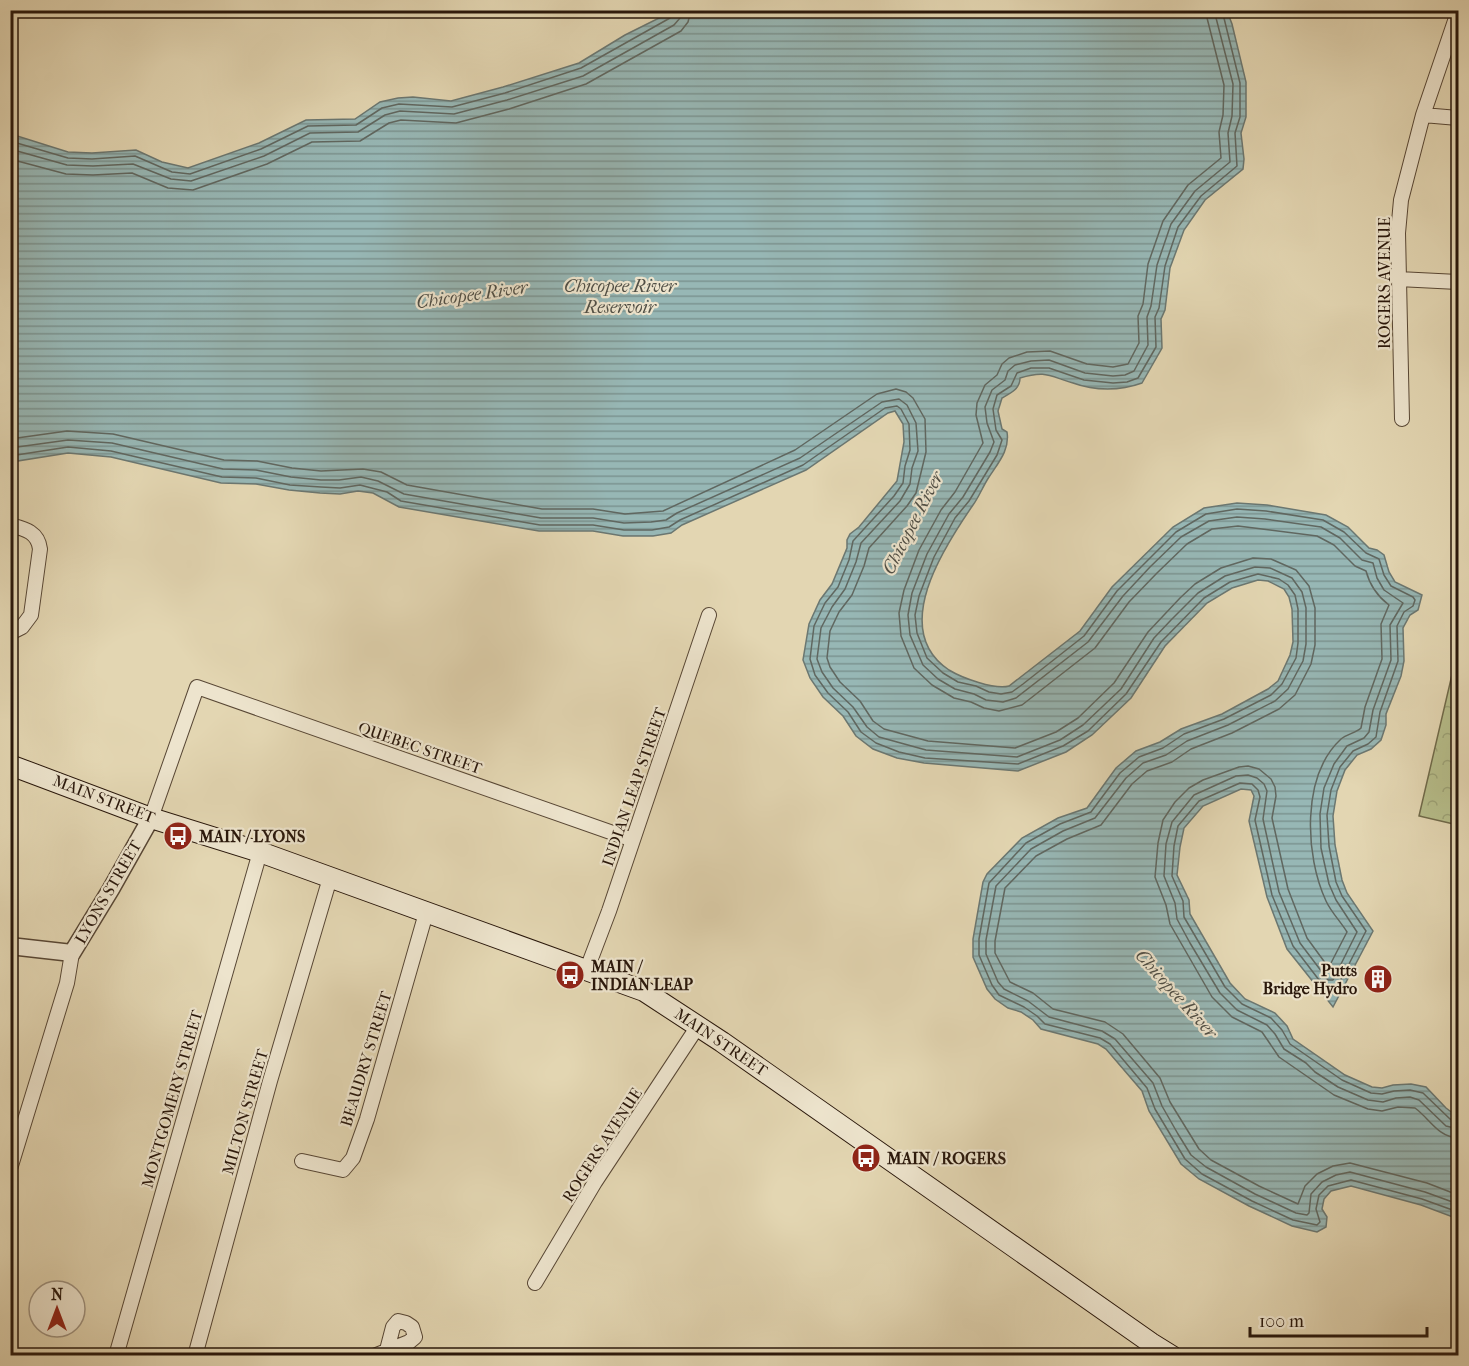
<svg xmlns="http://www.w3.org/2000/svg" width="1469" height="1366" viewBox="0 0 1469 1366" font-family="'IM FELL French Canon',serif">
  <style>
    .forest { fill: url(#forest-crowns); stroke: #706a4a; stroke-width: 1.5 }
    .water { fill: url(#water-rules); stroke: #6b7771; stroke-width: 1.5 }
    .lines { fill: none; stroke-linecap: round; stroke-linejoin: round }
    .shore { stroke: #606760; stroke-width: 1.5 }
    .minor-casing { stroke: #584735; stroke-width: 16 }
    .tertiary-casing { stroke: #584735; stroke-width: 19 }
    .secondary-casing { stroke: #29170b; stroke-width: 22 }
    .minor { stroke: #ede4cd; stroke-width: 14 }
    .tertiary { stroke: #ede4cd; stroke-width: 16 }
    .secondary { stroke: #ede4cd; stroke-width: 20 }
    .labels { text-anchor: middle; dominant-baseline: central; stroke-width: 4.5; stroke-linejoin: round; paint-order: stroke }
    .street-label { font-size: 16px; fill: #29170b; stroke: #ede4cd }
    .poi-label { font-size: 16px; font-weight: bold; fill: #29170b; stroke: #ede4cd; text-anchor: start }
    .water-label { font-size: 18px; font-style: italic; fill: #504f46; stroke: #ede4cd }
  </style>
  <defs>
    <pattern id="forest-crowns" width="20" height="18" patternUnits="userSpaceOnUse" patternTransform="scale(1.5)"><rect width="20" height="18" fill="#b6bd8a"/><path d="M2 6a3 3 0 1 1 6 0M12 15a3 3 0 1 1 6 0" fill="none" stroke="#9ca276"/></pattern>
    <pattern id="water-rules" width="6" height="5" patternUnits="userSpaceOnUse" patternTransform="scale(1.5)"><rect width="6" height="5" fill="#97b7b5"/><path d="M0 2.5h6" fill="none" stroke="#7b9491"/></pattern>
  </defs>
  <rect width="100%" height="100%" fill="#e3d6b2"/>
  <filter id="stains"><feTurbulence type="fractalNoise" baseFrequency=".00333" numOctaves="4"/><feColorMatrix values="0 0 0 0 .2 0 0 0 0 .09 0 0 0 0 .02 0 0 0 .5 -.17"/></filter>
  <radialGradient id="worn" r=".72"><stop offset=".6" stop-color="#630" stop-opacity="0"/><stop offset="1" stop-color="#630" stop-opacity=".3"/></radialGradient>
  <!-- forest -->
  <path class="forest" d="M1458,649V825L1419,816Z"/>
  <!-- water -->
  <path class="water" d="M673,11H1227L1232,24L1246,82V117L1241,133L1244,159L1243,169L1205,200L1184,230L1170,268L1165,310L1161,319L1162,348L1142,383C1120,391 1095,391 1073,383C1049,376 1046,370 1020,378C1020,389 1011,393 1002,398L998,411L1002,429L1007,432C1010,450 998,463 989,477C983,486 979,497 973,505C944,547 889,630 949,670C962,678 995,690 1009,686L1080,631L1112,587L1173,527L1204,508L1237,503L1267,505L1326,515L1348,527L1369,548L1377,550L1384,555L1389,572L1395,582L1422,595L1418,610L1410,615L1403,628L1404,661L1401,676L1386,714V725L1381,740L1371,749L1357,755L1345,770L1337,791L1333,816L1335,845L1342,880L1347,893L1373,931L1333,1007L1287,949L1267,897L1249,821L1254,796L1251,790L1241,789L1203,806L1184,828L1180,847L1177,875L1189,900L1190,914L1230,983L1245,999L1275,1013L1287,1026L1293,1039L1345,1075L1372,1087L1382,1088L1393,1085L1411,1084L1426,1087L1446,1108L1458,1117V1219L1421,1205L1351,1186L1331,1191L1324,1199L1322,1209L1327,1217L1326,1227L1317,1232L1292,1226L1249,1206L1199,1179L1181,1164L1149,1111L1142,1091L1106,1049L1098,1044L1041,1029L1033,1020L1021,1012L1008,1008L995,999L987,989L973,957V939L983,882L987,874L1022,838L1058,818L1087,808L1116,768L1136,751L1160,742L1181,729L1222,714L1268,689L1278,681L1290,655L1293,642L1292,609L1289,597L1284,589L1268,581L1258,580L1232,588L1207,603L1165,646L1131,698L1092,735L1066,752L1018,771L924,763L897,758L873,749L856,736L843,716L823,697L810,678L803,660L809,624L820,600L832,584L847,548V540L850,534L859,527L897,481L904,442L903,424L895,411L888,413L806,470L682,525L671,533L653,536H623L593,531H539L399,507L373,493L358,491L340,494L320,493L289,490L256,484L221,483L111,457L68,453L11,462V134L68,152L92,153L136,150L162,162L188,168L259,143L306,120L355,119L380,102L398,98L413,97L451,101L503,87L579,63L625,35Z"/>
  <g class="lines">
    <!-- shore -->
    <path class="shore" d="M1205,10L1224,85L1223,115L1219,132L1221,158L1188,185L1163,221L1148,264L1143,304L1138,316L1139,343L1128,364L1113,367L1087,364L1050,351L1027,352L1009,358L1002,364L997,375L985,385L977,403L976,415L983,443L955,492L941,510L919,550L904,590L899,613L901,636L914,668L932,685L954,698L971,702L984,708L999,711L1022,705L1095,648L1129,602L1157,573L1187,544L1212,529L1238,526L1317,536L1334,545L1355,566L1366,571C1370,586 1377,596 1389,605L1381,624L1382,659L1365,707L1361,728C1356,733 1347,734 1341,739C1301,776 1305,856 1326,901C1331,912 1341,922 1347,932L1331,963L1326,964L1307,938L1288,889L1272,818L1276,796L1275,787L1271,779L1259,769L1248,766L1239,767L1203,780L1189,788L1175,802L1163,820L1158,843L1155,877L1166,905L1170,924L1212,997L1232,1017L1262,1032L1279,1057L1334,1095L1368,1109L1382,1111L1398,1107L1415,1108C1430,1119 1438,1137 1458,1138
      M1214,10L1233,84L1232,116L1228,133L1230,162L1195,191L1171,224L1157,265L1151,306L1147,317L1148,345L1134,371L1125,375L1113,376L1085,373L1049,360L1031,361L1015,365L1008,371L1005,380L992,390L985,407L987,423L994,442L990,452L963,497L949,514L927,554L912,593L908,615L910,635L923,665L938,679L955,689L974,694L986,700L1003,702L1016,698L1088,642L1123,596L1150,567L1181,537L1209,521L1237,517L1265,519L1321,527L1340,538L1362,560L1373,563L1377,578L1384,590L1403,603L1390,625L1391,660L1373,710L1369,732L1364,738L1347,746L1334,764L1324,788L1320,814L1321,848L1329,884L1336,900L1357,932L1333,980H1328L1300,943L1279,892L1263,819L1267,791L1264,784L1257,778L1248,775L1236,776L1194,795L1172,822L1166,844L1164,876L1175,903L1177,919L1190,943L1220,993L1237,1010L1267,1025L1275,1034L1284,1049L1306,1063L1315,1072L1338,1087L1368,1100L1383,1102L1396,1098L1410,1097L1419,1100L1446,1126L1458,1129
      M1222,10L1240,83V117L1235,133L1237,166L1201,196L1178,227L1165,266L1159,308L1155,317L1156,347L1138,378L1127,382L1113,383L1084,380L1049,368H1031L1017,373L1011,386L997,395L993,409L996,430L1002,440L997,455L969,501L955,518L934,557L919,596L915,615L917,633L927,658L943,673L958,682L976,686L989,692L1001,694L1012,692L1023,684L1084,636L1117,591L1176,532L1206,514L1237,509L1266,511L1323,520L1344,532L1366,553L1379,559L1384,575L1391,586L1413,597L1415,600L1413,606L1404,612L1397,626L1398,661L1380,712L1376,737L1368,744L1353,751L1340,767L1331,790L1327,815L1329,846L1336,882L1342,896L1366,931L1334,993H1329L1293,946L1272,895L1255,820L1260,797L1258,790L1252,784L1240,783L1199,801L1178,826L1174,846L1172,876L1183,901L1184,917L1225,987L1242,1004L1271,1018L1282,1030L1290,1044L1342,1080L1371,1093L1382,1094L1394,1091L1410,1090L1423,1093L1450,1119L1458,1122
      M10,141L68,158L92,159L135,156L172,172L190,174L261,149L308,126L356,125L382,108L399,104L452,107L505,93L581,68L670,18L674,10
      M10,149L67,165L93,166L133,164L171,179L191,181L264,156L310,133L358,132L385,115L400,111L454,114L507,100L583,76L674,25L680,18L681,10
      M10,159L66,174L93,175L132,173L168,188L193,190L267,164L312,142L360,141L389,123L401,120L456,123L509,109L586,84L681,31L688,22L691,10
      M10,439L67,431L113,434L224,460L257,461L292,468L321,471L363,469L381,472L407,485L542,509H593L625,514L663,511L795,450L877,394L896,389L906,392L913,398L925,419L926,452L916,493L907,506L869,548L864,566L852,595L839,612L830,631L827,658L830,667L840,682L860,701L873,721L884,729L928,741L1015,748L1056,732L1078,718L1114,683L1148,632L1180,598L1195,584L1221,568L1253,558L1271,559L1296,570L1309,586L1315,608V645L1311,664L1295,695L1279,709L1232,733L1191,749L1172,762L1147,771L1132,784L1101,825L1067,839L1036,856L1005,888L995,941V953L1010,982L1033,993L1053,1009L1105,1022L1123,1034L1160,1078L1170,1102L1199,1149L1211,1160L1259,1186L1298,1204L1305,1186L1317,1174L1333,1166L1350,1163L1427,1183L1458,1195
      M10,448L68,440L112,443L223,469L256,470L291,477L321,480H339L361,477L378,481L404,494L541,518H593L624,523L651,522L666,520L677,513L800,458L882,402L899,399L907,405L916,423L918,451L912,468L910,484L900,501L861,543L856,562L845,589L832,607L821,628L817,659L822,672L833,688L853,707L867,727L879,737L926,750L1017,757L1060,740L1083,725L1121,689L1154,638L1171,620L1198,593L1225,576L1255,567L1270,568L1292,578L1302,592L1306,608V644L1303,661L1288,689L1275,701L1228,725L1187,741L1166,755L1143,763L1126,778L1095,818L1063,831L1031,849L996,886L986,940V954L998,982L1004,989L1028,1001L1049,1017L1102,1031L1115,1039L1153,1083L1162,1106L1178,1134L1191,1155L1206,1167L1255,1194L1296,1213L1307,1215L1309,1213L1311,1194L1322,1182L1336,1175L1350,1172L1425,1192L1458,1204
      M10,456L68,447L111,451L222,477L256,478L290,485L321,487L340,488L360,485L387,492L401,501L540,525H593L624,530H652L669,527L680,520L803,465L885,408L897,406L901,409L909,424L910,450L905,466L903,483L894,496L853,541L849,560L838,587L825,603L814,626L810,659L815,675L828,693L848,712L861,732L876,743L899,752L925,758L1018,764L1063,746L1088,731L1126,694L1161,642L1204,598L1230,582L1258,574L1279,579L1288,585L1295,595L1298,609V643L1296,658L1282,684L1271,695L1224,719L1184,734L1163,748L1139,757L1120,773L1091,812L1060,824L1026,843L989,883L979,939V955L992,985L999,995L1024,1007L1037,1016L1045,1024L1100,1038L1110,1044L1147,1088L1155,1109L1185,1159L1202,1174L1252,1201L1293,1220L1317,1225L1320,1222L1316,1209L1319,1195L1328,1186L1351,1180L1422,1199L1458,1212"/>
    <!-- minor casing -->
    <g class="minor-casing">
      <path id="minor" d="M1423,115L1458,118
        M1398,279L1458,282
        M1402,419L1398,233L1401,200L1423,115L1458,12
        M10,525C25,529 38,532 40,549L31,615L22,627L10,633
        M151,818L197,687L633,840
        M587,969L609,911L709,615
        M302,1161L343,1170L353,1158L367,1119L426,913
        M10,1169L67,983L72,953
        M535,1283L595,1182L698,1026
        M116,1356L260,852
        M195,1356L270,1081L330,878
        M374,1356L409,1342L415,1337L412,1327L406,1323L398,1321L393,1327L387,1350"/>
    </g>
    <!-- tertiary casing -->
    <g class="tertiary-casing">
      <path id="tertiary" d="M10,946L72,953L111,889L151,818"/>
    </g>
    <!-- secondary casing -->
    <g class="secondary-casing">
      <path id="secondary" d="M10,765L151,818L260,852L644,991L722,1042L1151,1343L1172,1356"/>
    </g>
    <!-- minor -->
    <use href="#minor" class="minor"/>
    <!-- tertiary -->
    <use href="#tertiary" class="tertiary"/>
    <!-- secondary -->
    <use href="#secondary" class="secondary"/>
  </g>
  <!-- icons -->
  <defs>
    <g id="bus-disc" transform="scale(1.5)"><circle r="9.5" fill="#8f2418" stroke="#ede4cd"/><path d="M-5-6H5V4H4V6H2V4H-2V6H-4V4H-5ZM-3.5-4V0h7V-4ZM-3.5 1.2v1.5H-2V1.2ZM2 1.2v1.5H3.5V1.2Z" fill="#fff"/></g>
    <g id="building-disc" transform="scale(1.5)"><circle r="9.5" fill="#8f2418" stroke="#ede4cd"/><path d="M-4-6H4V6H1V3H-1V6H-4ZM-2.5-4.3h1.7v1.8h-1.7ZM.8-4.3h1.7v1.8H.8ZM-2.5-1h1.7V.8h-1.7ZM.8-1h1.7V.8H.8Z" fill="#fff"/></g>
  </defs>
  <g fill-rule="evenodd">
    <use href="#bus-disc" x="178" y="836"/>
    <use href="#bus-disc" x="570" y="975"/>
    <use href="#building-disc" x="1378" y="979"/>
    <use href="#bus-disc" x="866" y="1158"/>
  </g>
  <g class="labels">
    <!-- street labels -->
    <g class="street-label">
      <text transform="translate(1384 283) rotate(-90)">ROGERS AVENUE</text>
      <text transform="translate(420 748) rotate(19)">QUEBEC STREET</text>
      <text transform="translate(634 787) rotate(-71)">INDIAN LEAP STREET</text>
      <text transform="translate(104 799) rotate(21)">MAIN STREET</text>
      <text transform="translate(108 892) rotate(-60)">LYONS STREET</text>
      <text transform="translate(721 1042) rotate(34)">MAIN STREET</text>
      <text transform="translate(366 1059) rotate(-73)">BEAUDRY STREET</text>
      <text transform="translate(172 1099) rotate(-74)">MONTGOMERY STREET</text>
      <text transform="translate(245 1112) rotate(-74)">MILTON STREET</text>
      <text transform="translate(602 1145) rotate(-57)">ROGERS AVENUE</text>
    </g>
    <!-- poi labels -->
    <g class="poi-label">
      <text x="199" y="836">MAIN / LYONS</text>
      <text x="591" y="966">MAIN /<tspan x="591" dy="18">INDIAN LEAP</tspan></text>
      <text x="1357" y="970" text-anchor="end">Putts<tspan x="1357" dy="18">Bridge Hydro</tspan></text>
      <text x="887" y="1158">MAIN / ROGERS</text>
    </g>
    <!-- water labels -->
    <g class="water-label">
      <text x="620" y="286">Chicopee River<tspan x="620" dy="21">Reservoir</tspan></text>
      <text transform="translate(472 295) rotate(-8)">Chicopee River</text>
      <text transform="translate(913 523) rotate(-63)">Chicopee River</text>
      <text transform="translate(1176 994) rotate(48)">Chicopee River</text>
    </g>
  </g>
  <!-- margin -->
  <rect width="1469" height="1366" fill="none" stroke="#e3d6b2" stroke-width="36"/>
  <rect x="12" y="12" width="1445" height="1342" fill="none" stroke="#29170b" stroke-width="3"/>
  <rect x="18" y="18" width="1433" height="1330" fill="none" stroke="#29170b" stroke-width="1.5"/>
  <!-- north arrow -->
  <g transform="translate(57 1309)"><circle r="28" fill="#ede4cd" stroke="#9f927f" stroke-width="1.5"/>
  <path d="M0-4.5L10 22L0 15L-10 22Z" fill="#8f2418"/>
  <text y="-9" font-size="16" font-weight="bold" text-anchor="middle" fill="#29170b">N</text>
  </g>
  <!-- scale -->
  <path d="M1250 1327v9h177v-9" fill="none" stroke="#29170b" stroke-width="3"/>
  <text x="1259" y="1327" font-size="18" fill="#29170b" stroke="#ede4cd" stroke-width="4.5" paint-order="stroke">100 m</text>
  <rect width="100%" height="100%" filter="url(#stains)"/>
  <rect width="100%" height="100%" fill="url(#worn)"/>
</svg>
